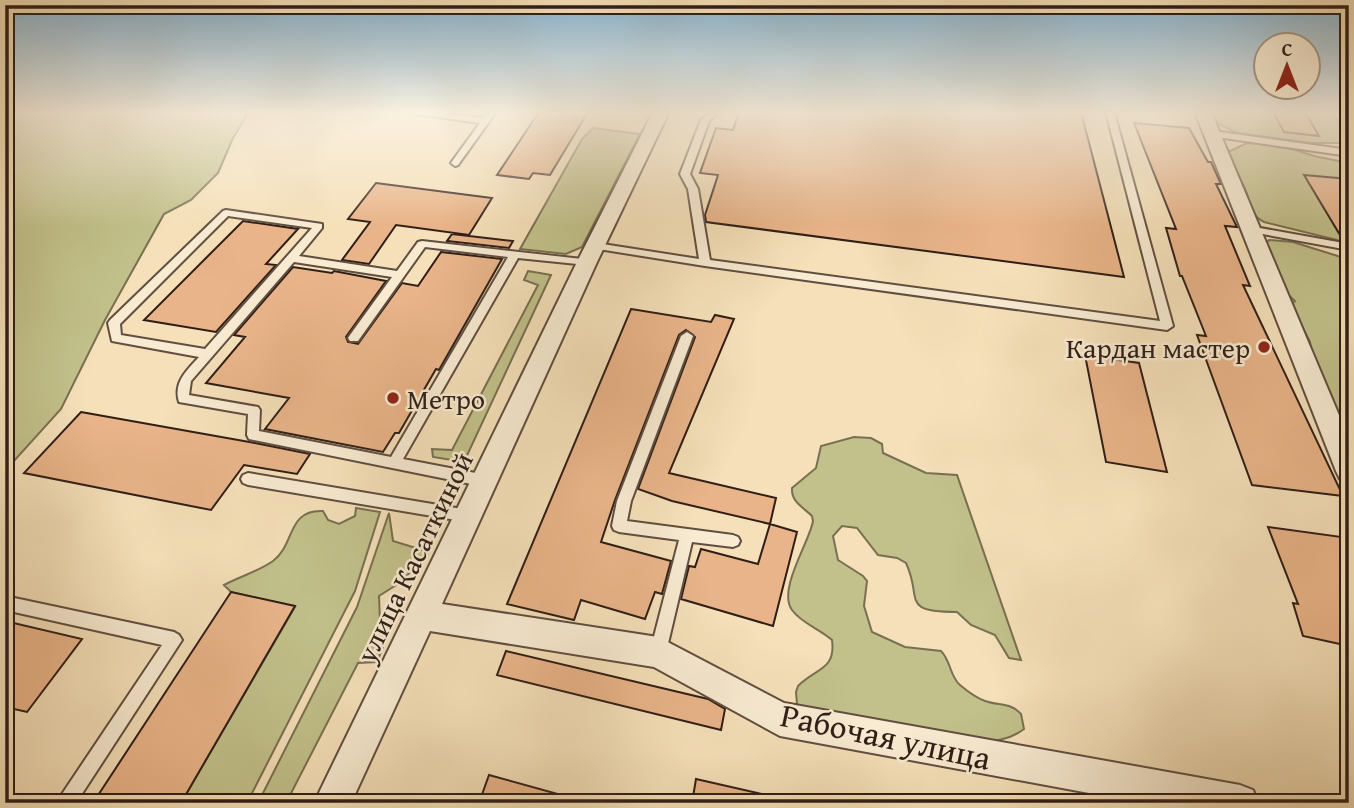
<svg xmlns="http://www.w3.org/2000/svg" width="1354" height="808" viewBox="0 0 1354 808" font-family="'Gentium Book Plus',serif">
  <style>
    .green { fill: #c2c18b; stroke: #787051; stroke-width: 2 }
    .building { fill: #e9b489; stroke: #2f1e17; stroke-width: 2 }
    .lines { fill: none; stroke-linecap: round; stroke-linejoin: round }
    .service-casing { stroke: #604e40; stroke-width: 4 }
    .minor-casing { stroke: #604e40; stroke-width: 4 }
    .service { fill: #f8ebd2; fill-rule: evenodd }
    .minor { fill: #f8ebd2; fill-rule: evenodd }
    .poi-dot { fill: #8f2418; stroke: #f8ebd2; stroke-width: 2.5 }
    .labels { text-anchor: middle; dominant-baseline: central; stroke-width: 5; stroke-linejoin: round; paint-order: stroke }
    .poi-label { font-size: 28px; fill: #2f1e17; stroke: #f8ebd2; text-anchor: end }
    .street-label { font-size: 28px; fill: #2f1e17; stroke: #f8ebd2 }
    .near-street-label { font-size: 33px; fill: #2f1e17; stroke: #f8ebd2 }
  </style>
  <rect width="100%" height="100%" fill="#f5e0b9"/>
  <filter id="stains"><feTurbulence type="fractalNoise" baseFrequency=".00286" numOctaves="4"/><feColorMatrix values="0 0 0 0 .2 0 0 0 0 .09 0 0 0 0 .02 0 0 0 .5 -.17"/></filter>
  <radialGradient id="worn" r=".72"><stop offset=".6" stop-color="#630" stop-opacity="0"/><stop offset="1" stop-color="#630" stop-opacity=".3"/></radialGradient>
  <!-- green -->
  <path class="green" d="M5,112H249L233,138L218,173L191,200L164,214L105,320L61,409L5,471Z
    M1209,112H1333L1340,118L1346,143H1311L1237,133L1219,124Z
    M593,128L640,134L582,247L566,254L520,249L582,139Z
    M1247,143L1283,146L1314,156L1349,163V243L1264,222C1247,213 1252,204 1245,189C1239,177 1233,166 1228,152Z
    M1269,240L1293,242L1341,257L1349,271V458L1313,363L1310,342L1291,305L1295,301L1283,290L1266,243Z
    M528,271L551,275L464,462L433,457L432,449L452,450L538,285L524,280Z
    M854,437L871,438L882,444L883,453L926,473L957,475L1021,660L1009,658L995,635L971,625L957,612C899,612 923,599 906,563L897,558L878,555L857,528L842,526L833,536L838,560L863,576L867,581L864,606L872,632L905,647L941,651C951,661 950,677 960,685C967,691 977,698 985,701C999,706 1010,702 1021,714L1024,729C1008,741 995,741 976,741L806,711L797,704L796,692L798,686C816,668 836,670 832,640C820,629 801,623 792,610C777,590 810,541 813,521L812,516C803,507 791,502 792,488L816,468L821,446Z
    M356,508L380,512L355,591L247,803H181L295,607L231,592L224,585C239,577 259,571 273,561C295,545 287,509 323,511L328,520L339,524L355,516Z
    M389,513L393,541L429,552L401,582L379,596L380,622L390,629L377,662L358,663L286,803H258L357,607Z"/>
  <!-- building -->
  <path class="building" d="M539,112H588L550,175L533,173L529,179L497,175Z
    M739,112H1081L1124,277L706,222L705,215L718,175L700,173L716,128L733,130Z
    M1273,112H1305L1319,136L1284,132Z
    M1134,123L1189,128L1208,162H1211L1221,184H1216L1237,227L1225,226L1250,286L1243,285L1343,496L1252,485L1197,335L1206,336L1182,276H1180L1166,228L1176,229Z
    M1304,175L1349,179V241L1343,240Z
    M376,183L492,198L469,235L396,225L369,264L342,260L370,222L348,219Z
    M243,221L298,229L266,264L276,265L216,332L144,320Z
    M452,234L513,241L509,248L447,241Z
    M441,252L502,259L439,370L436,369L399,433H395L383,452L265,429L289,398L206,383L245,337L234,335L293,267L332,273L334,271L386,281L346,337L348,342L358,344L402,283L418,286Z
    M631,309L711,322L715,315L734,319L669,473L776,498L770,524L672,501L638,489L695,337L686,330L679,335L615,500L601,542L671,561L662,594L655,592L645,619L581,600L574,620L507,604Z
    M1085,355L1139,363L1167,472L1106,462Z
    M81,412L255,443L310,454L297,474L244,465L211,510L24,473Z
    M770,524L797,532L773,626L681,599L689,566L695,567L701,549L758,564Z
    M1268,527L1349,538V646L1303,636L1293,603L1298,604Z
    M231,592L295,606L181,803H93Z
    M5,621L82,639L27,712L5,707Z
    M506,651L708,699L725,709L721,730L497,675Z
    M489,775L565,796V803H479Z
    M696,779L762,794L761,803H692Z"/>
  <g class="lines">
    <!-- service casing -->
    <g class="service-casing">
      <path id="service" d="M412,112H431L483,118L488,112H496L458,165L455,166L451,163L480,123L416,114Z
        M711,112H719L709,121L690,174L698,189L710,260L1160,321L1106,112H1114L1173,326L1167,330L705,266L592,248V244L596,243L699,259L688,189L680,174L701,120Z
        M1333,112H1341L1349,121V129H1346Z
        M1213,131L1349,150V156L1210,136V132Z
        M226,210L322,224V228L299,256L397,271L418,242L422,241L591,260L592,262L587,265L518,258L403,459L486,475L491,477L493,481L491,485L486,487L249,439L247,435L248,414L179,402C173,383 186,371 199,357L112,341L108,323L110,320L223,211ZM228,216L312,228L205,349L121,335L120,324ZM425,247L508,257L391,457L259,431L260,410L258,407L189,395L191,381L294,262L392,277L350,335L348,338L350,341H358Z
        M1249,226L1349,244V250L1246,231L1244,229Z
        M687,332L693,336L631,501L627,521L733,535L738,537L740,541L738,545L733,547L692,542L666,652L664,657L658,660L652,657L650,652L679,540L619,532L614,530L612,526L617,501L681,336Z
        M248,473L468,510L473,512L475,516L473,520L468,522L248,485L243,483L241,479L243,475Z
        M5,596L174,632L179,635L182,640L76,803H56L162,645L5,610Z"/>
    </g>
    <!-- minor casing -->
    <g class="minor-casing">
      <path id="minor" d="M653,112H669L597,262L442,604L658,637L784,703L1240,785L1253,790L1258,803H1143L780,736L654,667L430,631L351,803H314L577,262Z
        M1195,112H1211L1349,439V482L1340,479L1336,471Z"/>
    </g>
    <!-- service -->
    <use href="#service" class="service"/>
    <!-- minor -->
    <use href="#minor" class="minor"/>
  </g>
  <!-- sky -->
  <linearGradient id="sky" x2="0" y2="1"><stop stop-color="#8ab7d4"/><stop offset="0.5" stop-color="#faf1e0"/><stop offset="1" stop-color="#faf1e0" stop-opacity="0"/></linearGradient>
  <rect width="1354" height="225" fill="url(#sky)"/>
  <!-- markers -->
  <g class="poi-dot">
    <circle cx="1264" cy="347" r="7"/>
    <circle cx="393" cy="398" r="7"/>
  </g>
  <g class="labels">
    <!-- poi labels -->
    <g class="poi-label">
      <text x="1250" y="347">Кардан мастер</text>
      <text x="407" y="398" text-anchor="start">Метро</text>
    </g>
    <!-- street labels -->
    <g class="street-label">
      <text transform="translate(414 557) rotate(-64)">улица Касаткиной</text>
    </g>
    <!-- near-street labels -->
    <g class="near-street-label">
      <text transform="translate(886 736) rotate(12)">Рабочая улица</text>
    </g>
  </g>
  <!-- margin -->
  <rect width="1354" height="808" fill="none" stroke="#f5e0b9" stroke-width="28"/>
  <rect x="7" y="7" width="1340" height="794" fill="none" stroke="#2f1e17" stroke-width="3.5"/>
  <rect x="14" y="14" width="1326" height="780" fill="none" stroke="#2f1e17" stroke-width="2"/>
  <!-- north arrow -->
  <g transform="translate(1287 66)"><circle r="33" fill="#f8ebd2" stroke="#a89987" stroke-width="2"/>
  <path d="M0-5L12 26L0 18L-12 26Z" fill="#8f2418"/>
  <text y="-10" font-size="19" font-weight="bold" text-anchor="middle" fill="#2f1e17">С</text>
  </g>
  <rect width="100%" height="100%" filter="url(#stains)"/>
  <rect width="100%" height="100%" fill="url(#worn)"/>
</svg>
